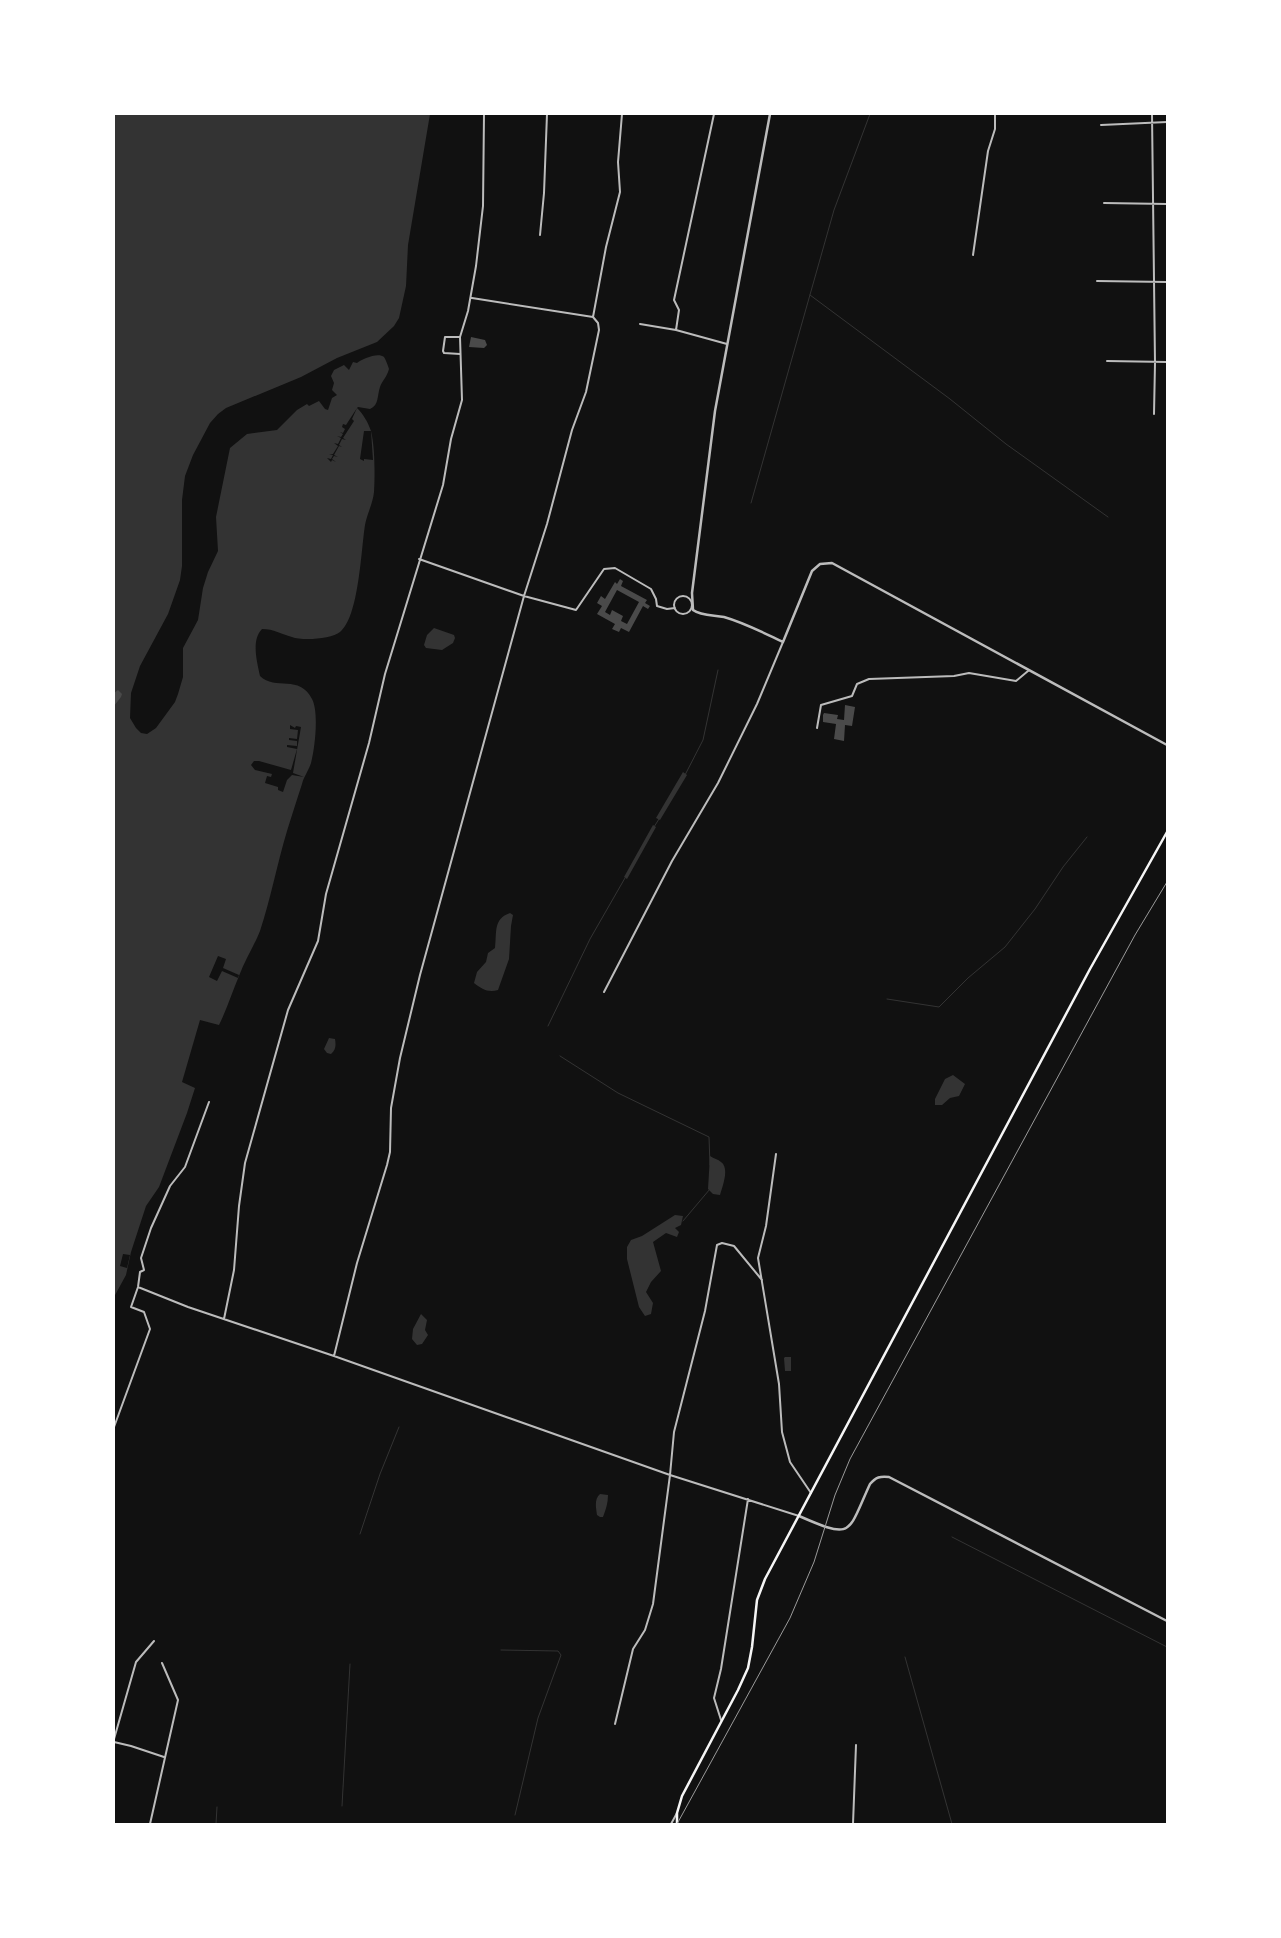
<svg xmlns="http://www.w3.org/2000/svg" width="1281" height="1938" viewBox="0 0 1281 1938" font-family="'IBM Plex Serif',serif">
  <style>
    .water { fill: #333 }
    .pier { fill: #111 }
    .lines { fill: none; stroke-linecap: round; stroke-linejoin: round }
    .stream { stroke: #333; stroke-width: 1 }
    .building { fill: #4a4a4a; fill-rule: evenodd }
    .minor { stroke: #bcbcbc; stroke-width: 2 }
    .tertiary { stroke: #bcbcbc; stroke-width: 2.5 }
    .secondary { stroke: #f5f5f5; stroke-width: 2.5 }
    .rail { stroke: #9a9a9a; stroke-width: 1 }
  </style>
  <rect width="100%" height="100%" fill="#111"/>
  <!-- water -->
  <path class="water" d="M114,114H430L408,245L406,286L399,318L394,326L377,342L337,358L301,377L226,408L218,414L210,423L193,455L185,476L182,500V566L180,580L168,614L140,666L131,693L130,718L136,728L141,733L147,734L156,728L175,702L178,694L183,677V648L198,620L203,588L208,572L218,551L216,517L230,448L247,434L277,430L297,410L307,404L309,406L319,401L325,409L328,410L332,398L337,395L332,390L334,383L331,376L334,370L344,365L349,370L353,362L357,363C362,359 378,352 384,357C386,360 388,366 389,369C387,377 382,381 380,387C377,396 379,405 370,409L358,407L357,408C363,414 368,422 371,431C375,447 375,475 374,492C373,503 367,514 365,525C361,550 359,617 340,632C332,639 302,641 292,637C281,634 274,629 262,629C251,640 257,662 260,676C275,691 300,674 312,699C319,712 315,748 311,763C309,770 304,776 302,784C297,799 292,815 287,831C277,864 271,898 260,931C254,946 245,960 239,976C232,992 227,1009 219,1025L200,1020L182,1082L195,1088L187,1113L159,1187L146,1206L131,1252L126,1275L114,1297Z
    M434,628L454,635L455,638L453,643L442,650L426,648L424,645L427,635Z
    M683,772L687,775L660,820L656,818Z
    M653,825L656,827L627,879L624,877Z
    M510,913L513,915L511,926L509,959L498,990C488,993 482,989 474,983L477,972L486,962L488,953L495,948C497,932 493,919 510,913Z
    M329,1038L335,1039C336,1045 336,1050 331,1054L327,1053L324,1049Z
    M953,1075L965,1084L959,1096L950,1098L942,1105H935V1099L945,1079Z
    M710,1156C714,1159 718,1159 721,1162C730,1168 722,1188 720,1195L713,1194L708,1189Z
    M675,1215L683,1216L681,1225L675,1228L679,1232L677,1237L666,1233L653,1242L661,1271L651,1282L646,1292L653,1303L651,1314L645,1316L639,1307L627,1259V1247L631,1240L642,1236Z
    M421,1314L427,1320L425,1330L428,1335L422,1344L417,1345L412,1339L413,1329Z
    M785,1357H791V1371H785L784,1358Z
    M600,1494L608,1495C608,1503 606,1509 603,1517H600L597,1515C596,1508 594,1499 600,1494Z"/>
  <!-- pier -->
  <path class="pier" d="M357,408L352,419L354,421L343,438L346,440L342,439L339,445L342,447L339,446L334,455L338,457L334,456L332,459L336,462L332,460L331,462L327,458L331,459L333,455L329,454H333L338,446L334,443L338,444L341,438L337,436L341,437L343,434L340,432L343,433L345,429L342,427L343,424L346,425Z
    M364,431H371L373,460L364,459V461L360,459Z
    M290,725L295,728L296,726L301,727L293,773L304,777L292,775L287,780L283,792L278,790V787L265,783L267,776L271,777L272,774L255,770L251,765L254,761H259L291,770L297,749L287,747V745L297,746V741L289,740V738L297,739L298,730L290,729Z
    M218,956L226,959L223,968L239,975L238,978L222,971L217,981L209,977Z
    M123,1254L130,1255L127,1268L120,1266Z"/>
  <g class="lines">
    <!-- stream -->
    <path class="stream" d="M810,295L950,399L1006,444L1108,517
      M751,503L834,210L870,114
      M685,775L703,740L718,670
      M654,827L659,819
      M887,999L939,1007L968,978L1005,947L1035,909L1063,867L1087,837
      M548,1026L590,939L625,878
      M560,1056L618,1093L709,1137L710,1165
      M683,1221L710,1189
      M360,1534L380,1474L399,1427
      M952,1537L1167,1647
      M501,1650L558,1651L561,1655L538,1718L515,1815
      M905,1657L952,1824
      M342,1806L350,1664
      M216,1824L217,1807"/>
  </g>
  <!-- building -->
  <path class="building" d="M471,337L485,340L487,345L484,348L469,347Z
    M620,579L623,581L621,586L647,600L645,603L650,606L648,609L643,606L629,632L621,628L619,632L612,629L615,624L597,614L602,606L597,603L601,596L605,599L615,582L617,584ZM617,590L639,602L627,624L621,621L623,616L612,610L610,615L605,612Z
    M118,690L122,694L121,697L114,706V693Z
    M845,705L855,707L852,726L845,725L844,741L834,739L836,724L823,722V715L824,713L838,715L837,719L844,720Z"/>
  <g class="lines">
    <!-- minor -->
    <path class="minor" d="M1152,114L1155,363L1154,414
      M1101,125L1167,122
      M1104,203L1167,204
      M540,235L544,193L547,114
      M973,255L988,151L995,129V114
      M1097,281L1167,282
      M472,298L593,317
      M593,317L606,247L620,192L618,162L622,114
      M640,324L676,330L727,344
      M676,330L679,310L674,300L714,114
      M460,354L444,353L443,351L445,337H460
      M1107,361L1167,362
      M419,559L524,596L576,610L604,569L615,568L651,589L656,599L657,606L667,609L675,608
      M674 605a9 9 0 1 1 18 0a9 9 0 1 1-18 0Z
      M817,728L821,705L852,696L857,684L869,679L954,676L969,673L1016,681L1028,671
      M604,992L672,861L718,783L757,704L783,642
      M776,1154L766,1226L758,1258L779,1384L782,1432L790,1462L811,1493
      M138,1287L188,1307L334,1356L670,1475L799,1516
      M224,1319L234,1270L239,1206L245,1163L288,1010L318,941L326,894L369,743L385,674L443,485L451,439L462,400L460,337L468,311L476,266L483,206L484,114
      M334,1356L357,1263L387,1165L390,1152L391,1108L400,1058L420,975L524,596L547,524L572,430L586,392L599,330L598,323L593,317
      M114,1427L150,1329L144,1312L131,1307L138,1287L140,1272L144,1270L141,1258L151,1228L170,1186L185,1167L209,1102
      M721,1720L714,1698L721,1669L748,1499
      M615,1724L633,1649L645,1630L653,1604L670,1475L674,1432L705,1311L717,1245L722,1243L734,1246L762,1280
      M114,1739L136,1662L154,1641
      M114,1742L131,1746L164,1757
      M150,1824L178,1700L162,1663
      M671,1824L677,1813
      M853,1824L856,1745"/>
    <!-- tertiary -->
    <path class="tertiary" d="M770,114L715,411L692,593L693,610C701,616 714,615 724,617C745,623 764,633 783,642L812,571L820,564L832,563L1167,745
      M799,1516C854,1540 847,1534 870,1484C876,1477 880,1476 889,1477L1167,1621"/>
    <!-- secondary -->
    <path class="secondary" d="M677,1824V1813L682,1796L738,1690L748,1668L752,1647L757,1600L765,1579L1090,969L1167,832"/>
    <!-- rail -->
    <path class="rail" d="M677,1824L790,1618L814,1562L835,1495L850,1459L1135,935L1167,882"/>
  </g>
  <!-- border -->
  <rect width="1281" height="1938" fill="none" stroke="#ffffff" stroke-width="230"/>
</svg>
